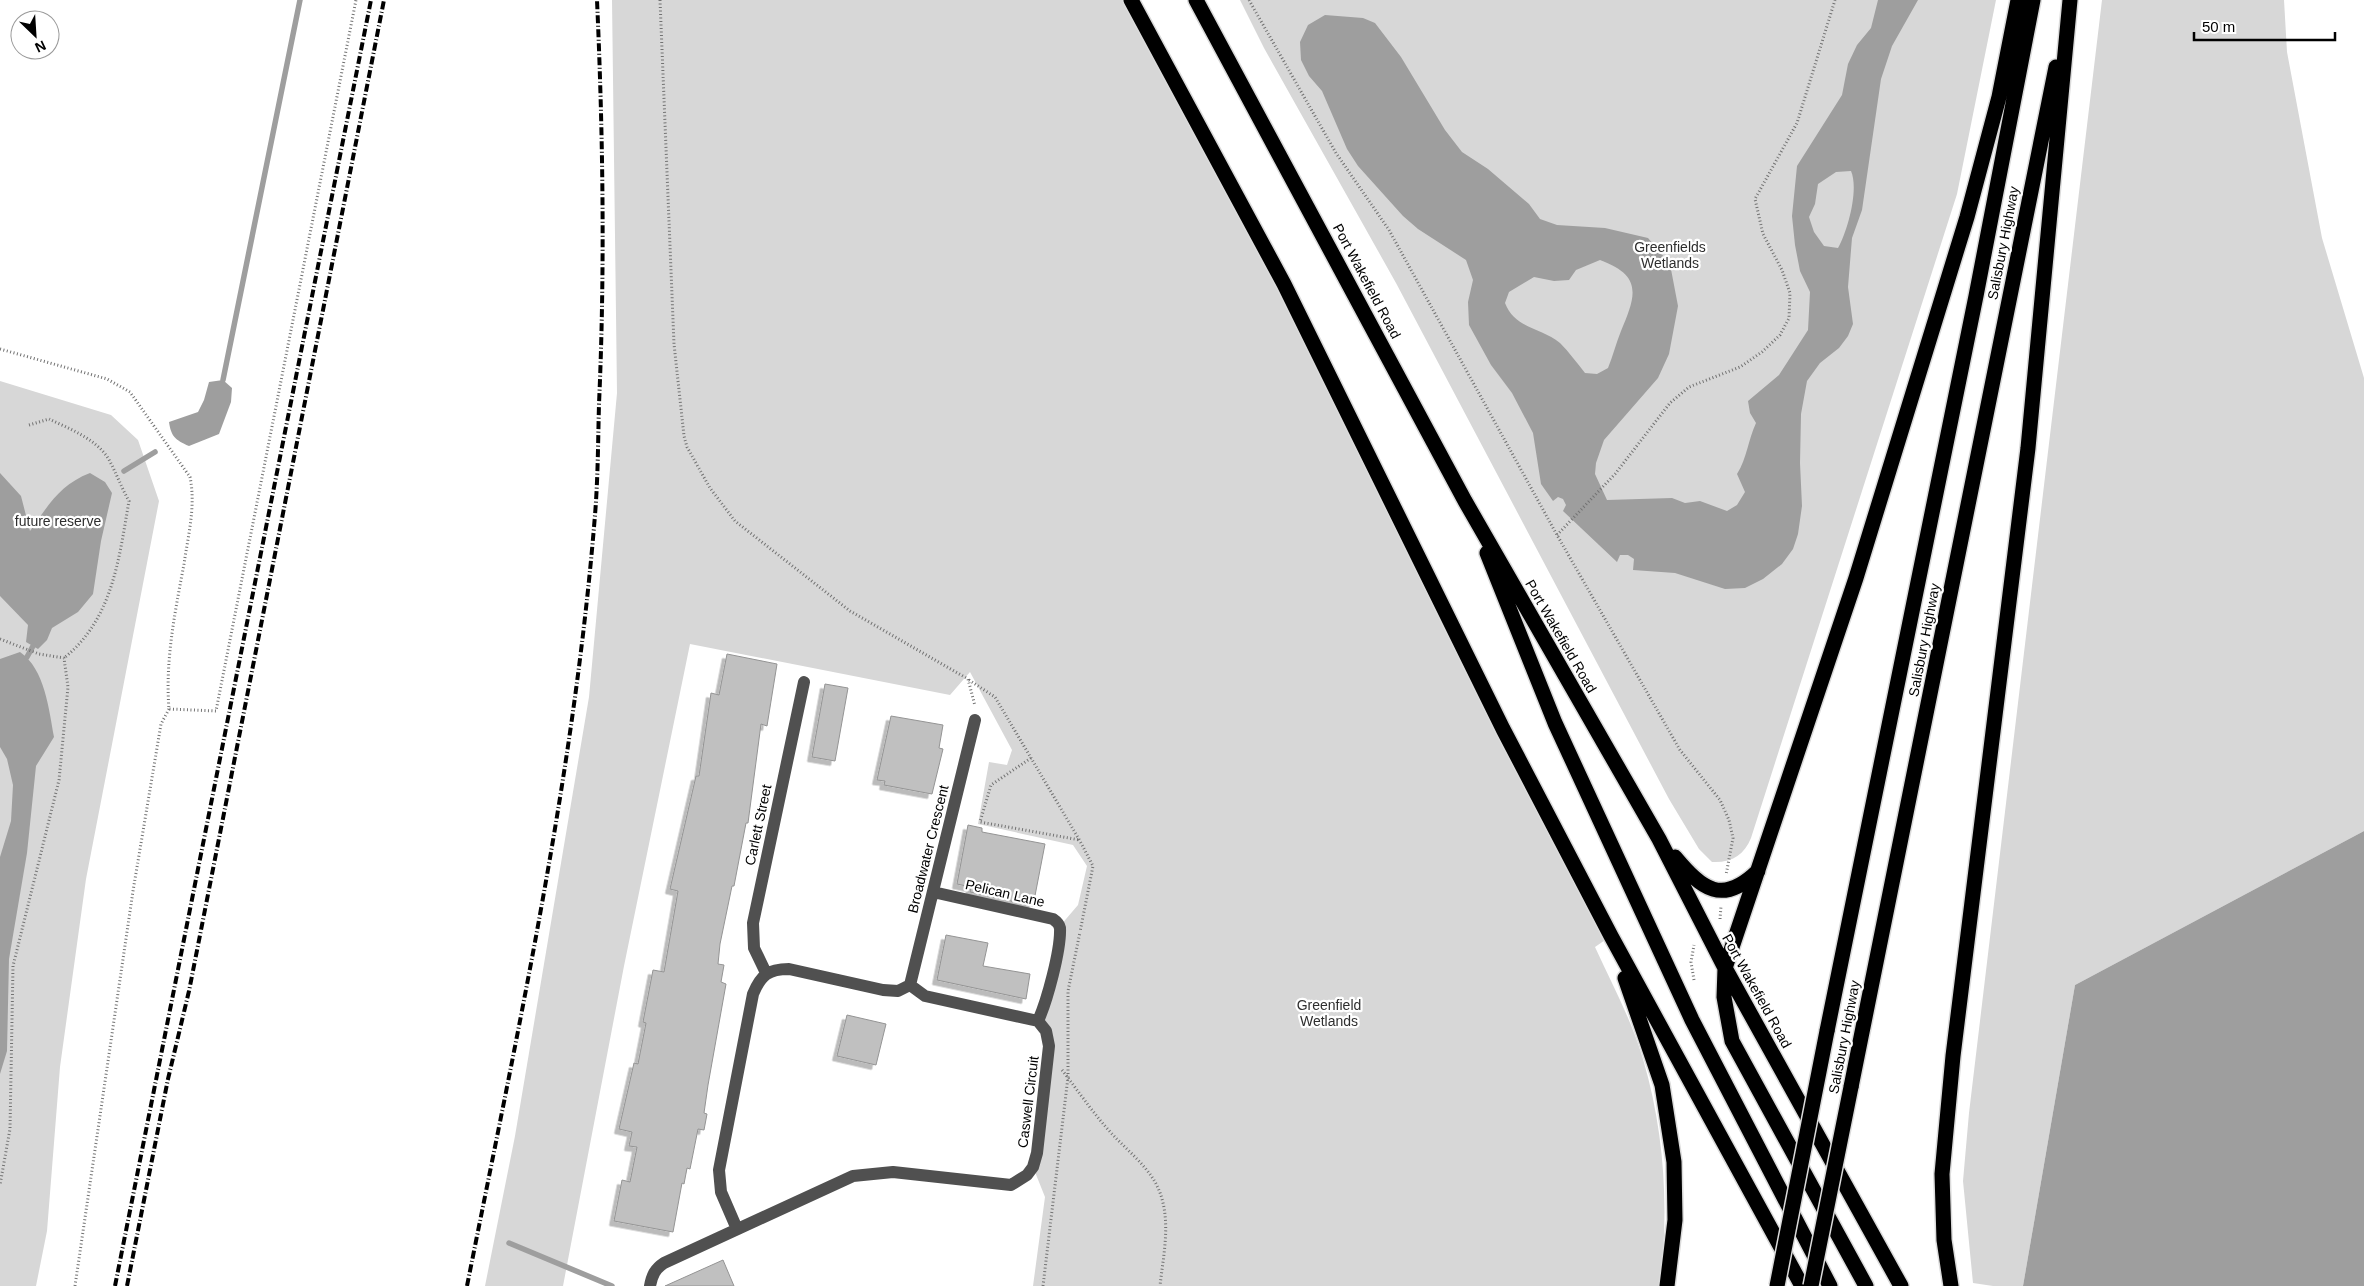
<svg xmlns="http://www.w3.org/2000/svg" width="2364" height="1286" viewBox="0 0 2364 1286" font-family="Helvetica,sans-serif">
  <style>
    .green { fill: #d7d7d7 }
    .water { fill: #9e9e9e; fill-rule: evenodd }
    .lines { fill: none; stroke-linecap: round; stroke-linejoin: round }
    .stream { stroke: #9e9e9e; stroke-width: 5.5 }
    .building { fill: #c0c0c0; stroke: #949494; filter: url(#shadow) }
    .highway-casing { stroke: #dbdbdb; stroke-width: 18 }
    .path { stroke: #727272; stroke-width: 3; stroke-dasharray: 1 2.5; stroke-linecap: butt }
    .minor { stroke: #505050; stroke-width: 12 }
    .highway { stroke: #000; stroke-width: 15 }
    .rail { stroke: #000; stroke-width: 4; stroke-dasharray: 8 2.5 1 2.5; stroke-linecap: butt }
    .highway-bridge-casing { stroke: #dbdbdb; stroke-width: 18; stroke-linecap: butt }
    .highway-bridge { stroke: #000; stroke-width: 15 }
    .labels { text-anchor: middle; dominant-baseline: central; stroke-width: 4.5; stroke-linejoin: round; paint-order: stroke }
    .street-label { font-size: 14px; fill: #000; stroke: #fff }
    .park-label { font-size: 14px; fill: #2e2e2e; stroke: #fff }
  </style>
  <defs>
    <filter id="shadow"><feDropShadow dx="-4.5" dy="4.5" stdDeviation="0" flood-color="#0004"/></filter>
  </defs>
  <rect width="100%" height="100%" fill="#fff"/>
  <!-- green -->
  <path class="green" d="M612,0H1131L1611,936L1595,947C1612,984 1632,1021 1643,1059C1665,1134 1669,1209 1660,1286H1033L1045,1197L1033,1167L1049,1046L1038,1021L1060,926L1078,905L1087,866L1073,845L978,824L989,762L1007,765L1012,750L970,672L950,695L690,644L624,966L563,1286H485L515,1136L589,697L617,393Z
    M1240,0H1996L1957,194L1751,838C1744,855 1732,863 1712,862L1699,849L1669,799L1396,283L1264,48Z
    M2102,0H2284L2287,52L2322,238L2364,378V831L2075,985L2023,1286H1993L1973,1283L1963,1181L1969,1113Z
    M0,381L111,415L138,440L159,501L86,879L60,1067L47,1231L36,1286H0Z"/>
  <!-- water -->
  <path class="water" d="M1878,0H1918L1892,46L1881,79L1862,210L1852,238L1848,287L1853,324L1848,336L1839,348L1820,363L1807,381L1801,414L1800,463L1802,506L1798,534L1793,549L1782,564L1763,579L1745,588L1725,589L1675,573L1633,570L1634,559L1628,555H1620L1617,562L1563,511L1566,505L1563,499L1558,497L1553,501L1541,484L1533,433L1512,393L1491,365L1469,325L1468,302L1473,280L1466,260L1418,229L1403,216L1358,166L1347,149L1322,91L1309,76L1301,60L1300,42L1308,25L1325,15L1363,18L1375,23L1401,57L1445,130L1462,152L1488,169L1529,204L1540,219L1557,225L1605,228L1648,238L1670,264L1678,306L1669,354L1658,378L1604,440L1596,463L1595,474L1607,500L1672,498L1685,503L1700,501L1727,511L1737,505L1745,492L1737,474C1747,458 1748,440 1756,423L1750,413L1748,401L1779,375L1808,330L1810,292L1800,271L1795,245L1792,216L1797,166L1842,95L1848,64L1857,45L1871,28ZM1851,171C1859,189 1848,230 1838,248L1824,246L1814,232L1809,217L1815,204L1818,184L1836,172ZM1600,260C1643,276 1636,295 1621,331C1616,343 1613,356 1608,368L1597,374L1585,373C1577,363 1569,352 1560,343C1541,327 1515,329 1505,303L1509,292L1534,277L1554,281L1569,280L1576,270Z
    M223,380L232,388L231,402L219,434L189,446C175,440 171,436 169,422L198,412L204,400L209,382Z
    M0,473L21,496L30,531C48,506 59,485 90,473L105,482L112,493L101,541L93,594L78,612L52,628L47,640L38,649L26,642L28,625L0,596Z
    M20,652C45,669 49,710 54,737L36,766L27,853L9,959L7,1051L0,1074V857L11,821L13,785L7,759L0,747V659Z
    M2364,831V1286H2023L2075,985Z"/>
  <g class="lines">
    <!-- stream -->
    <path class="stream" d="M223,380L300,0
      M124,471L155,452
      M27,657L33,646
      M509,1243L612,1286"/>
  </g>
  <!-- building -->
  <path class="building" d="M727,654L777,664L767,726L761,724L748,823H746L734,886H732L720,944L718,964L724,965L721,982L726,984L708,1085L704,1113L707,1114L704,1130L698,1129L690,1169L687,1168L684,1184L682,1183L673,1232L614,1221L622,1180L630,1182L637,1147L629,1146L632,1132L619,1129L634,1063L638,1064L646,1023L643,1022L653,970L664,972L678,891L670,889L696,776H699L711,693L719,695Z
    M825,684L848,688L835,761L812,757Z
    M891,716L943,725L939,748L943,749L932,794L884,785L885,781L877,780Z
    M968,825L982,828V832L1045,844L1033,906L970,892L971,887L957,884Z
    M946,935L988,943L983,966L1030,974L1026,999L937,980Z
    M847,1015L886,1024L876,1065L837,1056Z
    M723,1260L734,1286H665Z"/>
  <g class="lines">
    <!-- highway casing -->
    <g class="highway-casing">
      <path id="highway" d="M1131,0L1284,284L1503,729L1611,936L1802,1286
        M1196,0L1465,501L1659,839L1725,968L1901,1286
        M1487,553L1555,723L1692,1020L1830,1286
        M1675,857C1702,889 1722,906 1758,871
        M1625,978L1662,1085L1674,1162L1675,1220L1667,1286
        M1827,1031L1976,296L2033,0
        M1851,1087L2056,67
        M1866,1286L1732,1041L1724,997L1725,968L1856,578L1967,217L1999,97L2018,0
        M1951,1286L1944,1240L1942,1174L1953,1056L2028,448L2070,0"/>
    </g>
    <!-- path -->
    <path class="path" d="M660,0L674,344L684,436L687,447L710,488L735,521L850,611L968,679L975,706
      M1249,0L1336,153L1389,230L1557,535L1680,750L1720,800L1729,820L1733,838L1726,875
      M0,349L107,379L130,392L190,477C196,506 188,536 184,564C175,612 165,661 169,709L216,711L356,0
      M29,425L49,419C68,428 96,439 108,458C116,472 121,487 129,501C119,558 113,619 64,658
      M1557,535L1615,474L1670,403L1689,387L1740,367L1762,352L1780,335L1789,318L1790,293L1782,270L1763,234L1755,199L1797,123L1835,0
      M0,639L39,654L64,658L68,687L59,780L13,966L10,1129L0,1185
      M969,680L995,697L1080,841L1093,866L1080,932
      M1031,758L991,785L980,822L1080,840
      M1720,919L1721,906
      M1694,980L1691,962L1694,945
      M1062,1070C1079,1092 1095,1116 1114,1136C1132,1155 1155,1172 1162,1199C1170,1227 1163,1258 1160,1286
      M75,1286L133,891L161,724L169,709
      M1043,1286L1068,1077V991L1080,932"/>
    <!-- minor -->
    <path class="minor" d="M933,892L1053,919C1056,921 1059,923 1060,928C1061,950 1047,1001 1038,1021
      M766,973L754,948L753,923L804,682
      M910,985L975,720
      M650,1286C652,1275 655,1269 664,1263L853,1176L893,1172L1011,1185L1027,1175L1033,1167L1037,1153L1049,1046L1046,1031L1038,1021L925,996L910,985L898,991L883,990L789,969C768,969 761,975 753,994L719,1170L721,1192L737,1229"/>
    <!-- highway -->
    <use href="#highway" class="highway"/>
    <!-- rail -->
    <path class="rail" d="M115,1286L371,0
      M127,1286L168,1079L189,991L384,0
      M467,1286C518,1030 574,775 595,515C598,478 598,441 599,404C605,269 603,135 597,0"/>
    <!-- highway-bridge casing -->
    <g class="highway-bridge-casing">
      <path id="highway-bridge" d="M1777,1286L1827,1031
        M1811,1286L1851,1087"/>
    </g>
    <!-- highway-bridge -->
    <use href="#highway-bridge" class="highway-bridge"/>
  </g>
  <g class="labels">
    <!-- street labels -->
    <g class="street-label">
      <text transform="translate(2003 243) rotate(-79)">Salisbury Highway</text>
      <text transform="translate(1367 281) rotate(62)">Port Wakefield Road</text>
      <text transform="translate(1561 636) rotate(60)">Port Wakefield Road</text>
      <text transform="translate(1924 640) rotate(-79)">Salisbury Highway</text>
      <text transform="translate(758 825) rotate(-78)">Carlett Street</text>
      <text transform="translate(928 849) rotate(-76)">Broadwater Crescent</text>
      <text transform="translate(1005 893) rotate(13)">Pelican Lane</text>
      <text transform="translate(1757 991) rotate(61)">Port Wakefield Road</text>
      <text transform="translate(1844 1037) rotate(-79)">Salisbury Highway</text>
      <text transform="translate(1028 1102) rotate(-83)">Caswell Circuit</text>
    </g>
    <!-- park labels -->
    <g class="park-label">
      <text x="1670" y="247">Greenfields<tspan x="1670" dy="16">Wetlands</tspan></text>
      <text x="58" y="521">future reserve</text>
      <text x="1329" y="1005">Greenfield<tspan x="1329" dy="16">Wetlands</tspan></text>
    </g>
  </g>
  <!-- north arrow -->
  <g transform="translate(35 35) rotate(155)"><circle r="24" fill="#ffffff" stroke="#999999"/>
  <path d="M0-4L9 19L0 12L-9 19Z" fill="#000000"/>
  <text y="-8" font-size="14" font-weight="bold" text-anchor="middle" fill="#000000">N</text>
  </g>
  <!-- scale -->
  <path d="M2194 32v8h141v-8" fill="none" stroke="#000000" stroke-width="2.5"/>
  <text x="2202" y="32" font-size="15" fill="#000000" stroke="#ffffff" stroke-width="4" paint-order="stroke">50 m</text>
</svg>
